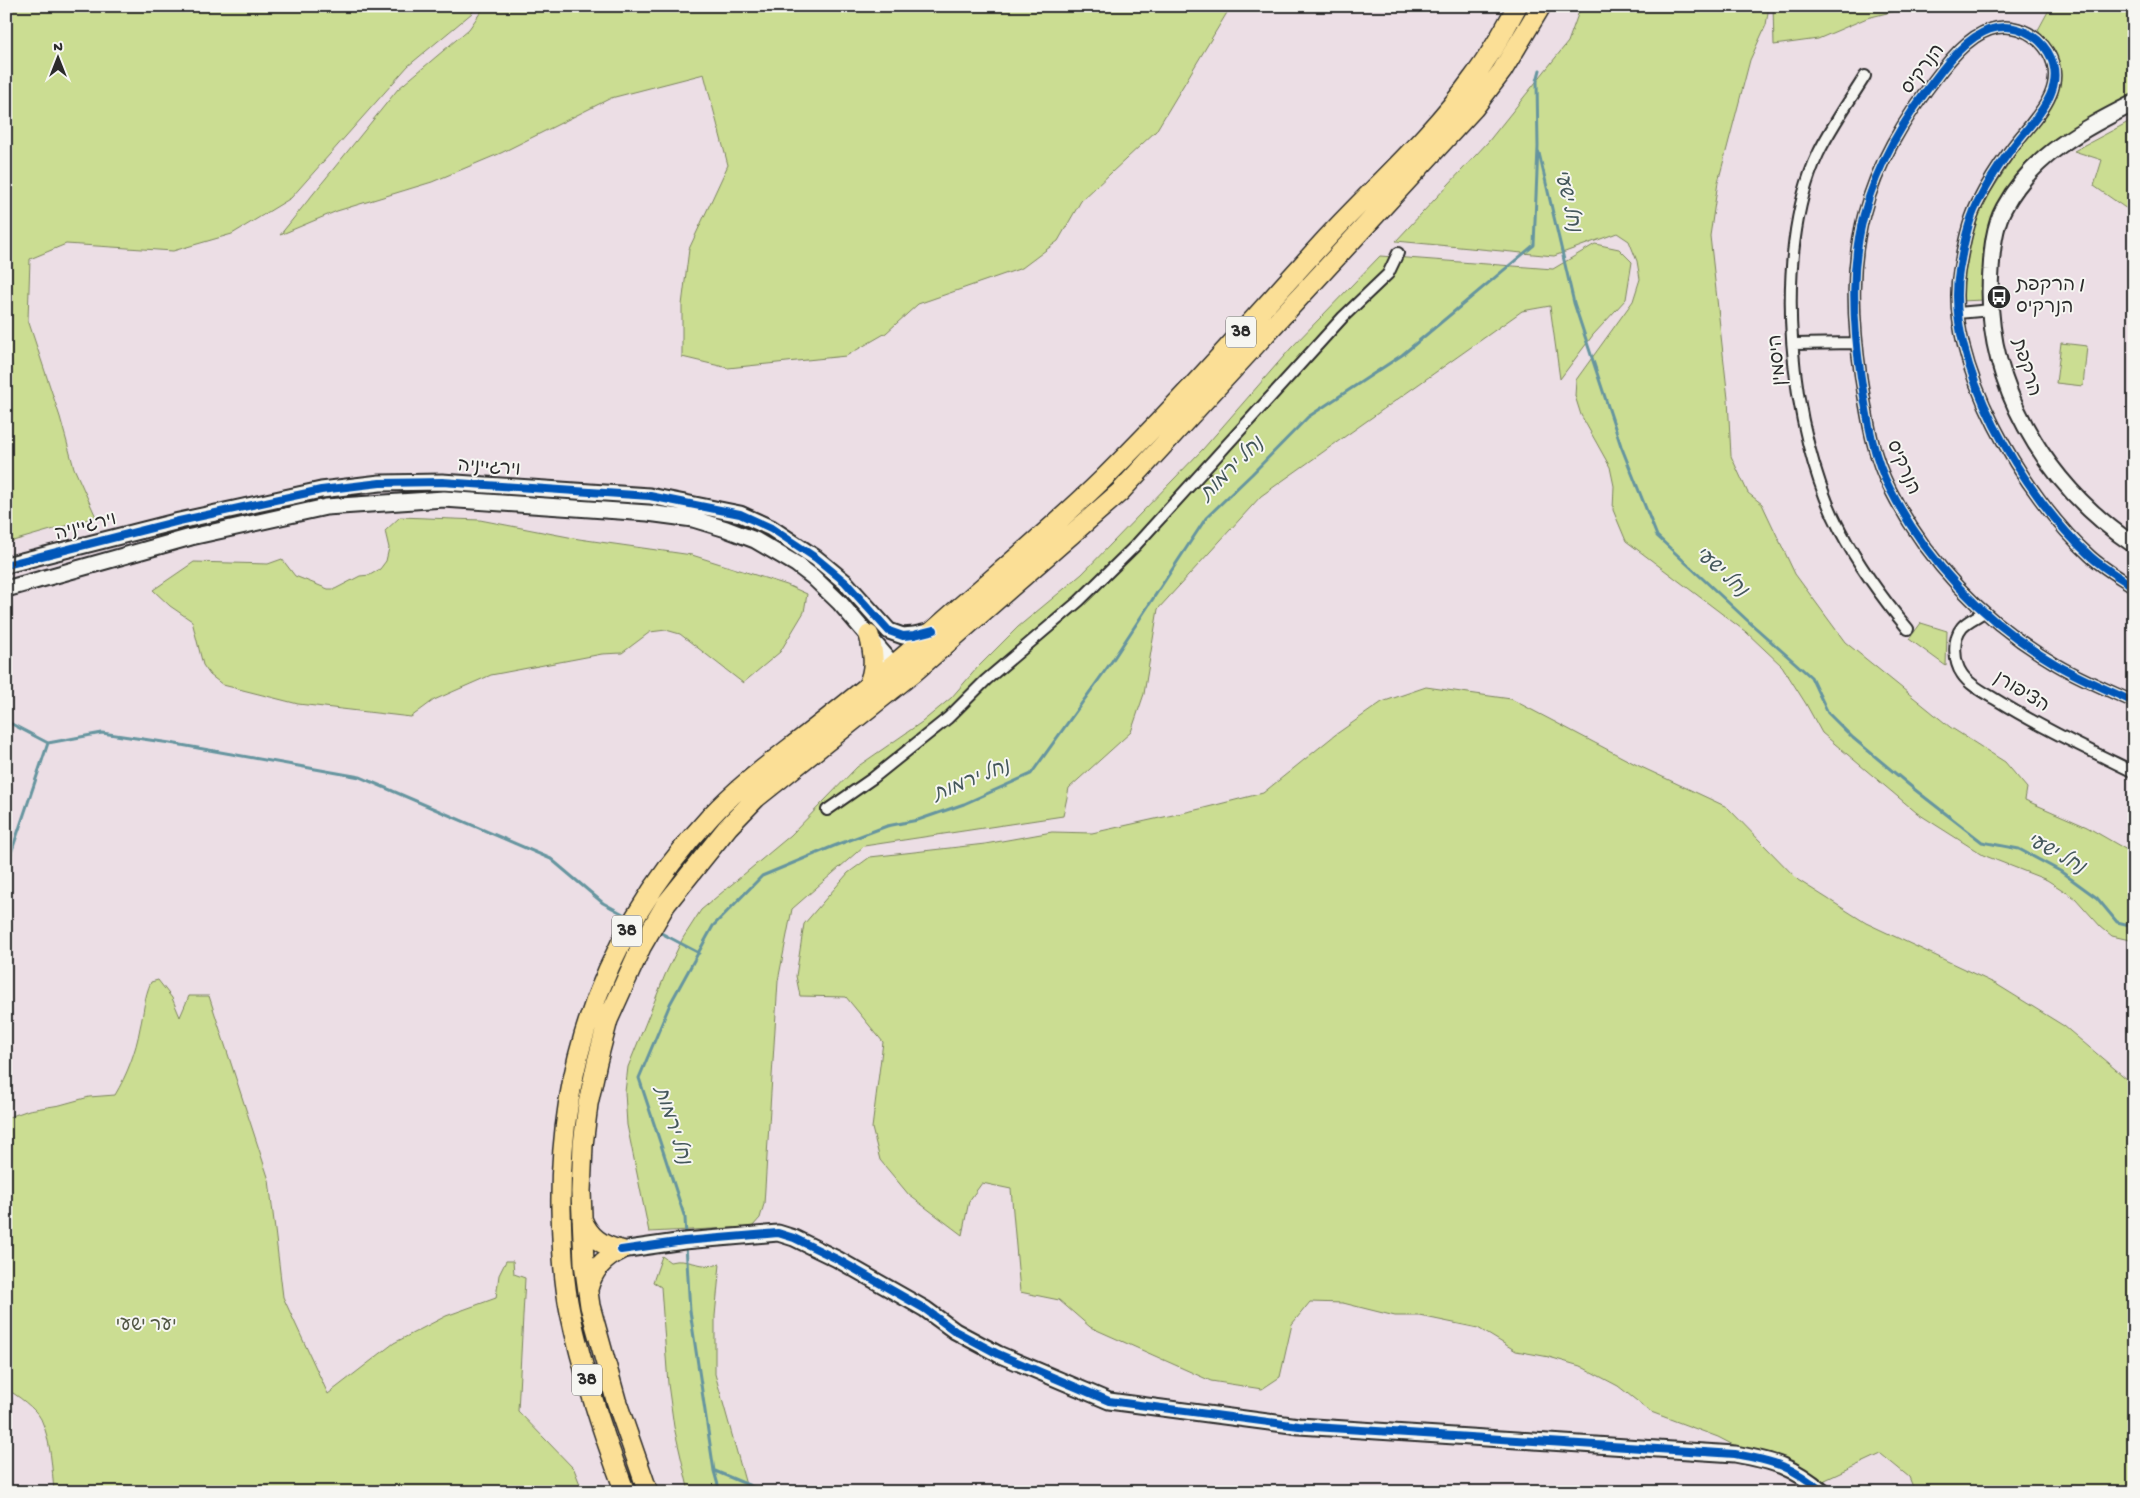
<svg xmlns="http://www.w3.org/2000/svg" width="2140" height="1498" viewBox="0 0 2140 1498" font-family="'Gochi Hand','Playpen Sans Hebrew',sans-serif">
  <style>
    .green { fill: #cbdd92; stroke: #7b845e }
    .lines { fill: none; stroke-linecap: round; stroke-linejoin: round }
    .stream { stroke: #66959f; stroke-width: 3 }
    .street-casing { stroke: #2b2b2b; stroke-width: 14 }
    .secondary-casing { stroke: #2b2b2b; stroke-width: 19 }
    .highway-casing { stroke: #2b2b2b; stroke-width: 22 }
    .street { stroke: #f6f6f2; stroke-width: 10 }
    .secondary { stroke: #f6f6f2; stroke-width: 15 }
    .highway { stroke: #fbdf96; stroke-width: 19 }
    .cycleway-casing { stroke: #f6f6f2; stroke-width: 11 }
    .cycleway { stroke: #0057b8; stroke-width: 8 }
    .labels { text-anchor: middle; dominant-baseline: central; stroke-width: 4; stroke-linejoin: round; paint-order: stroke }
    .shield { fill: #f6f6f2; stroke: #686867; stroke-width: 1 }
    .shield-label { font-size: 18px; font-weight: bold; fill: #2b2b2b }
    .street-label { font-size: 19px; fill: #2b2b2b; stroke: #f6f6f2 }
    .poi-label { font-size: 19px; fill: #2b2b2b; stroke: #f6f6f2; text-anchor: start }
    .park-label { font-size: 19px; fill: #535845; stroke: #f6f6f2 }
    .water-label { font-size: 20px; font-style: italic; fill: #44575b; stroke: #f6f6f2 }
  </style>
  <rect width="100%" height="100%" fill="#ecdee5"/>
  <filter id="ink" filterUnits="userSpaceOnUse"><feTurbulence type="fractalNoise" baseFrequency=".02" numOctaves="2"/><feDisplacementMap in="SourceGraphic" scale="10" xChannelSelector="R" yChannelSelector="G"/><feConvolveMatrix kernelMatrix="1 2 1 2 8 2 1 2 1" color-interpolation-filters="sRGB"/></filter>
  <g filter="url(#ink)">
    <!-- green -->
    <path class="green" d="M6,6H476L472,13L408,66L291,198L232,234L173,251L66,244L30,259L28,320L60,417L74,468L96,517L6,543Z
      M485,6H1231L1156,131L1081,201L1058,241L1022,268L918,304L886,333L846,356L728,368L682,357V305L689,249L728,165L704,74L611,98L501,153L432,182L337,211L280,235L398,89L469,29Z
      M1581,6H1769L1766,25L1750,60L1727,148L1718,182L1710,236L1728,399L1731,456L1748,493L1762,504L1795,574L1845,642L1950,727L2005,762L2027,788L2025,800L2087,827L2134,854V941L2112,936L2101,927L2075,898L2047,880L1983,855L1917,813L1822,733L1806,704L1782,666L1746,632L1626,541L1613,510L1614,486L1610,467L1581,415L1575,396L1576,380L1633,301L1640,279L1637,261L1629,241L1617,233L1554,256L1396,241L1488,142L1568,42Z
      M1773,6H1915L1867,18L1818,39L1774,45Z
      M2051,6H2134V95L2077,125L2041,150L2000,208L1993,224L1984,256L1983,288L1984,300L1960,301L1963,259L1983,204L2055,93C2063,62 2054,55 2038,30Z
      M2134,119V212L2124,207L2094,186L2102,160L2074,151Z
      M1595,244L1619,249L1632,262L1626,299L1593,335L1560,379L1550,306L1522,311L1261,496L1158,609L1144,694L1131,732L1069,788L1063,816L864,846L792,909L778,981L764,1204L760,1218L752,1227L649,1232L627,1125L625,1092L628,1067L665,975L683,938L701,910L791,835L857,767L922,722L951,698L978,667L1018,627L1082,574L1203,449L1291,348L1380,256L1553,269Z
      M2061,343L2087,346L2083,386L2056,383Z
      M400,517L480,520L579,539L692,555L787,585L807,594L804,612L780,652L743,683L680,634L666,630L650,632L622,653L602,654L491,675L434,700L411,717L298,704L223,685L210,675L203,665L192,621L170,606L153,590L194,562L268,564L282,559L295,576L328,589H335L360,576L370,575L380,569L386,561L389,548L385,531Z
      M1921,623L1947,631L1946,666L1909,639Z
      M1426,687L1511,699L1637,765L1727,807L1798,880L1866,923L1996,984L2064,1026L2134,1085V1492H1915L1909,1477L1881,1454L1825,1480L1824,1492L1718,1437L1651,1412L1618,1386L1580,1366L1549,1357L1516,1351L1478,1328L1420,1316H1395L1343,1303L1310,1302L1292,1324L1280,1377L1262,1389L1211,1381L1090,1327L1059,1300L1020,1292L1011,1189L982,1183L969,1201L962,1235L909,1195L880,1160L872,1128L883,1042L846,997L800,996L796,976L804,924L848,873L870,857L985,844L1052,832L1092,833L1200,809L1263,793L1335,735L1382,702Z
      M158,980L172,998L180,1017L189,996H209L269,1180L283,1297L328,1394L394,1343L446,1316L496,1298L499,1275L506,1261H513L514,1274L525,1278L518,1411L574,1469L583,1492H54C52,1468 51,1441 41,1419C36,1409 16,1394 6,1389V1118L29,1110L60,1105L89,1097L115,1095C127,1075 136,1051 140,1028C144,1012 144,997 151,982Z
      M662,1256L670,1262C687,1257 703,1270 720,1264L715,1316V1374L748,1492H689L674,1427L668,1384L661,1287L653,1282Z"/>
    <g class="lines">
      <!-- stream -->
      <path class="stream" d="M1538,147L1537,81L1540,70
        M1539,153L1574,303L1621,446L1657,536L1748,621L1811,677L1828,713L1853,738L1914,789L1982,842L2019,849L2060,871L2097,898L2117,922L2134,926
        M6,721L48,743
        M661,933L699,953
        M6,973L9,964V859L48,743L102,733L170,743L360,777L551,859L603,903L625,915
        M686,1236L685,1218L639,1078L670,1004L713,926L762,876L834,846L887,826L918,820L964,804L1031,774L1112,661L1206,518L1252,474L1308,417L1402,355L1534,245L1538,147
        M686,1245L690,1311L714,1471L720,1492
        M715,1471L765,1492"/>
      <!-- street casing -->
      <g class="street-casing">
        <path id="street" d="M1865,76C1849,102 1831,127 1818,154C1771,254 1789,433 1840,530C1859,566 1882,598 1908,629
          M1958,313L1991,310
          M1793,344L1856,343
          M2134,587C2119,577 2103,568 2090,556C2025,497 1943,362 1959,271C1963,249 1967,224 1977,204C1986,186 1997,168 2009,152C2029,123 2071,91 2048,52C2041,41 2031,33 2018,29C1986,19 1960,47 1942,70C1861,173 1842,249 1861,378C1867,416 1872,455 1890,489C1928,564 1986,623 2057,665C2081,679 2108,690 2134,702
          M1984,612C1977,617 1967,621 1962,627C1952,639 1954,663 1962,674C1969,685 1985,693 1995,699C2040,727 2087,749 2134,772
          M827,810L873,778L948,718L986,680L1079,601L1135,546L1343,317L1388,274L1398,253"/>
      </g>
      <!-- secondary casing -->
      <g class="secondary-casing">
        <path id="secondary" d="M2134,103C2083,129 2032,155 2004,208C1994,226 1992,250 1991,270C1982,381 2044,484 2134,545
          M6,565L179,521L321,490L380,483L442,482L590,492L650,496L740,514L771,528L816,558L845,582L889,631L903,636L914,635L932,631
          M6,589L191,537L326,507L444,499L648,513L693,519L726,529L755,540L796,564L813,577L840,603L894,666L903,671
          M621,1250L684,1241L778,1233L794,1238L837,1259L925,1309L955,1331L998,1354L1109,1401L1299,1426L1735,1454C1774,1461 1792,1466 1823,1492"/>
      </g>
      <!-- highway casing -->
      <g class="highway-casing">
        <path id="highway" d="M867,687C876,670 874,654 869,635
          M582,1219C589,1237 602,1246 621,1250
          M588,1289C593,1270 603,1259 621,1250
          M625,1492C603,1434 583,1373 570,1312C563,1279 562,1243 561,1209C559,1058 608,927 711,816C739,786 772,762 804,737C849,702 893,667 935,629C991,579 1050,531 1103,479C1181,402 1253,319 1327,238C1376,185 1431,137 1473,78C1490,56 1504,31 1517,6
          M648,1492L616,1400L590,1306L584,1263L581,1192L583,1145L588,1104L597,1062L608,1020L641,947L666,904L728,827L756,798L913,673L1120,492L1474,108L1502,71L1541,6"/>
      </g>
      <!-- street -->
      <use href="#street" class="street"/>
      <!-- secondary -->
      <use href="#secondary" class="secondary"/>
      <!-- highway -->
      <use href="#highway" class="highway"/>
      <!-- cycleway casing -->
      <g class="cycleway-casing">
        <path id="cycleway" d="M6,565L179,521L321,490L380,483L442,482L590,492L650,496L740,514L771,528L816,558L845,582L889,631L903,636L914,635L934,630
          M2134,587C2119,577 2103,568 2090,556C2025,497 1943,362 1959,271C1963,249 1967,224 1977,204C1986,186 1997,168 2009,152C2029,123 2071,91 2048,52C2041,41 2031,33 2018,29C1986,19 1960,47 1942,70C1861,173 1842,249 1861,378C1867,416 1872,455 1890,489C1928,564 1986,623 2057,665C2081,679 2108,690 2134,702
          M621,1250L684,1241L778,1233L794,1238L837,1259L925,1309L955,1331L998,1354L1109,1401L1299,1426L1735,1454C1774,1461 1792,1466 1823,1492"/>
      </g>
      <!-- cycleway -->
      <use href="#cycleway" class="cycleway"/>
    </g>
  </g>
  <!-- icons -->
  <defs>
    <g id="bus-disc" transform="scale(1.25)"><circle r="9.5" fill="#2b2b2b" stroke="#f6f6f2"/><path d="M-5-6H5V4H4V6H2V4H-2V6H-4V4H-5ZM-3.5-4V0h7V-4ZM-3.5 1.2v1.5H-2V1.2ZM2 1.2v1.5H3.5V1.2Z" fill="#fff"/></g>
  </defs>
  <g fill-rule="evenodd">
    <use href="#bus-disc" x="1999" y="297"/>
  </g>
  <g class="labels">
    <!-- shield labels -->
    <g class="shield">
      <rect x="1226" y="316.5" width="30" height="31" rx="4"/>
      <rect x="612" y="915.5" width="30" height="31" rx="4"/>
      <rect x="572" y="1364.5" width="30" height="31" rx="4"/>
    </g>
    <g class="shield-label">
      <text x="1241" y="332">38</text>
      <text x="627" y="931">38</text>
      <text x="587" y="1380">38</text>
    </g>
    <!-- street labels -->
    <g class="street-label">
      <text transform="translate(1924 70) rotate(-52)">הנרקיס</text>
      <text transform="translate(1779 360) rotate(-95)">היסמין</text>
      <text transform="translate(2025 368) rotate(73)">הרקפת</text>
      <text transform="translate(1902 468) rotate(67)">הנרקיס</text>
      <text transform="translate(489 469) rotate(4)">וירג'יניה</text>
      <text transform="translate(86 528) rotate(-15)">וירג'יניה</text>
      <text transform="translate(2021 693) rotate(31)">הציפורן</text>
    </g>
    <!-- poi labels -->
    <g class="poi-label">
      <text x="2016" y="286">הרקפת /<tspan x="2016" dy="22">הנרקיס</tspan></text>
    </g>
    <!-- park labels -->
    <g class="park-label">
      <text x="146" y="1326">יער ישעי</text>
    </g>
    <!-- water labels -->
    <g class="water-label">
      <text transform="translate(1566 201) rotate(77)">נחל ישעי</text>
      <text transform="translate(1233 470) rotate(-45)">נחל ירמות</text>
      <text transform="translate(1720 573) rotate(42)">נחל ישעי</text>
      <text transform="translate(972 782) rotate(-22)">נחל ירמות</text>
      <text transform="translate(2055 855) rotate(29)">נחל ישעי</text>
      <text transform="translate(671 1126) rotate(72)">נחל ירמות</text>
    </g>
  </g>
  <!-- margin -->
  <rect width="2140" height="1498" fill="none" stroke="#f6f6f2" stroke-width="25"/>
  <rect x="12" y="12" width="2115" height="1473" fill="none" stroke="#2b2b2b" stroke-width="2" filter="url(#ink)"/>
  <!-- north arrow -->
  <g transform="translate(58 58)" stroke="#f6f6f2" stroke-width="4" paint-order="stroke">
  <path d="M0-4L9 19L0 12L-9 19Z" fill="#2b2b2b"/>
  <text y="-8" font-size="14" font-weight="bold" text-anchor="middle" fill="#2b2b2b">N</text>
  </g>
</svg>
